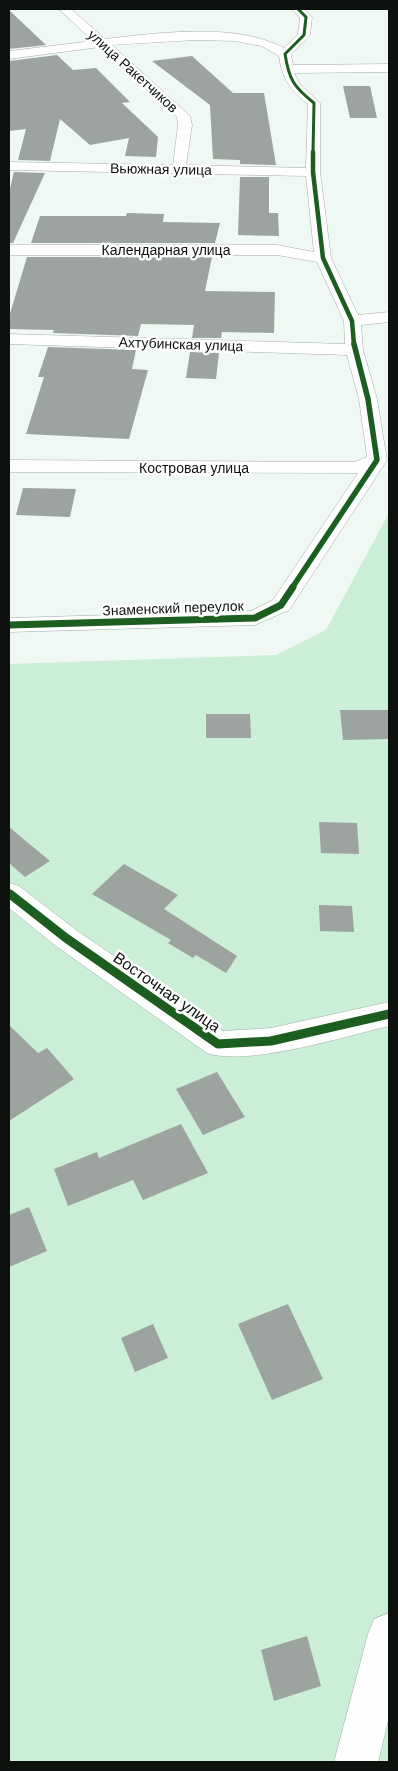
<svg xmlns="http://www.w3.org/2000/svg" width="398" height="1771" viewBox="0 0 398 1771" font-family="Arial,sans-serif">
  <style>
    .green { fill: #caeed6 }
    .building { fill: #9da39f }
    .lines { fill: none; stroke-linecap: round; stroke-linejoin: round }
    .minor-casing { stroke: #a4aba7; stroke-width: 1 }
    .minor { fill: #fdfefd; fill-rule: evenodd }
    .cycleway-far4-casing { stroke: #fff; stroke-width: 4.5 }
    .cycleway-far3-casing { stroke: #fff; stroke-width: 6 }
    .cycleway-far2-casing { stroke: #fff; stroke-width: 8 }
    .cycleway-far1-casing { stroke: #fff; stroke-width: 9 }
    .cycleway-casing { stroke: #fff; stroke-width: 12 }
    .cycleway-far4 { stroke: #1b5e20; stroke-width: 3 }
    .cycleway-far3 { stroke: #1b5e20; stroke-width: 4.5 }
    .cycleway-far2 { stroke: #1b5e20; stroke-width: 5.5 }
    .cycleway-far1 { stroke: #1b5e20; stroke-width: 7 }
    .cycleway { stroke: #1b5e20; stroke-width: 9 }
    .labels { text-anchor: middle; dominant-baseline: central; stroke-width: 5; stroke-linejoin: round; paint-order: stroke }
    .far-street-label { font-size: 14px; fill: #0d120f; stroke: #fff }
    .street-label { font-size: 16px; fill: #0d120f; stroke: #fff }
  </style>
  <rect width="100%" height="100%" fill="#eff8f2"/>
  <!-- green -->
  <path class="green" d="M389,513V1762H9V664L276,655L326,630Z"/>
  <!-- building -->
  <path class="building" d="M9,10L46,45L9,49Z
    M57,55L73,70L96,68L130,102L122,103L158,137L156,157L125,156L129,138L90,145L60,119L50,161L18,160L26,129L9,131V61Z
    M192,56L233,93H264L276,165L240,164V160L213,159L210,105L152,61Z
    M343,86H370L377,118H350Z
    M14,172L45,173L13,243H9V193Z
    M240,177H269V213H278L279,236L238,235Z
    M127,213L164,214L163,222L220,223L215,243H31L40,216H126Z
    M27,257H212L205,291L275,292L274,333L222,332L221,338H192L194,325L141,324L138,336L53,333L54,330L9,329V317Z
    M48,347L136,350L132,369L148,370L129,439L26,434L44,377H38Z
    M190,352L219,353L216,379L186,378Z
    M23,488L76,489L70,517L16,515Z
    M340,710H389V739L343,740Z
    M206,714H250L251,738H206Z
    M319,822L357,823L359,854L321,853Z
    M9,827L50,861L25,877L9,863Z
    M124,864L178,895L164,909L237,956L226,973L196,955L193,958L168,943L171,940L92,894Z
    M319,905L352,906L354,932L320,931Z
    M9,1025L38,1053L47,1048L74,1079L9,1121Z
    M217,1072L245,1117L203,1135L176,1089Z
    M181,1124L208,1173L143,1200L133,1180L68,1206L54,1169L97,1152L99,1158Z
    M29,1207L47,1251L9,1267V1215Z
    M288,1304L323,1379L272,1400L238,1324Z
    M153,1324L168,1358L135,1372L121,1338Z
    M307,1636L321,1686L274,1701L261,1650Z"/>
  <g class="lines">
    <!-- minor casing -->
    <g class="minor-casing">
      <path id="minor" d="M59,9H71L105,39C158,33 236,22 284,48L298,34L300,18L292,9H304L312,17L310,35L291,55L293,65L389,64V72L294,73L300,84L320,103V172L331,258L358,315L389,312V322L361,325L363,350L377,399L387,460L289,610L255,625L9,632V618L251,611L273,600L358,473L9,472V460L354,462L367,457L359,399L347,355L9,344V334L345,344L344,321L317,262L277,255H9V245H277L314,252L306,176L9,170V162L173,165L178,125L177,117L100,47L9,59V51L93,41ZM196,40L235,41L262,46L279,56C282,78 290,90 308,104L306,168L186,165L192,125L190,116L112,45Z
        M9,883L19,886L76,930L223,1031L271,1028L389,1002V1026C346,1036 247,1067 207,1053L56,946L9,908Z
        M389,1613V1717L378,1762H334L368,1634L374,1619Z"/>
    </g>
    <!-- minor -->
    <use href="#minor" class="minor"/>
    <!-- cycleway-far4 casing -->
    <g class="cycleway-far4-casing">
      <path id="cycleway-far4" d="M298,9L306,17L304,35L285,54C289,80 294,87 314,103L313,153"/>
    </g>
    <!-- cycleway-far3 casing -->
    <g class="cycleway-far3-casing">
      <path id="cycleway-far3" d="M313,152V172L323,258L352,321L354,345"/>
    </g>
    <!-- cycleway-far2 casing -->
    <g class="cycleway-far2-casing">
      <path id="cycleway-far2" d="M292,588L377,460L368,399L354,344"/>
    </g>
    <!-- cycleway-far1 casing -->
    <g class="cycleway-far1-casing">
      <path id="cycleway-far1" d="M9,625L255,618L281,605L293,587
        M9,893L11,895"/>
    </g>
    <!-- cycleway casing -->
    <g class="cycleway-casing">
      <path id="cycleway" d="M10,894L66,938L218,1044L271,1041L389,1014"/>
    </g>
    <!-- cycleway-far4 -->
    <use href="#cycleway-far4" class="cycleway-far4"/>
    <!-- cycleway-far3 -->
    <use href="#cycleway-far3" class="cycleway-far3"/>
    <!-- cycleway-far2 -->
    <use href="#cycleway-far2" class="cycleway-far2"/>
    <!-- cycleway-far1 -->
    <use href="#cycleway-far1" class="cycleway-far1"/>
    <!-- cycleway -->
    <use href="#cycleway" class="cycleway"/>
  </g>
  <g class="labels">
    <!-- far-street labels -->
    <g class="far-street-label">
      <text transform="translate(133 71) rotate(42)">улица Ракетчиков</text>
      <text transform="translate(161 169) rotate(1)">Вьюжная улица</text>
      <text x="166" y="250">Календарная улица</text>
      <text transform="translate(181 344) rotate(2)">Ахтубинская улица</text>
      <text x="194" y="468">Костровая улица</text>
      <text transform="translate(173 608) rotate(-2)">Знаменский переулок</text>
    </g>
    <!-- street labels -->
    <g class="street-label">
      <text transform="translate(167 992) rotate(35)">Восточная улица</text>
    </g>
  </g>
  <!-- border -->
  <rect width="398" height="1771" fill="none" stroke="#0d120f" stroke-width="20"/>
</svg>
